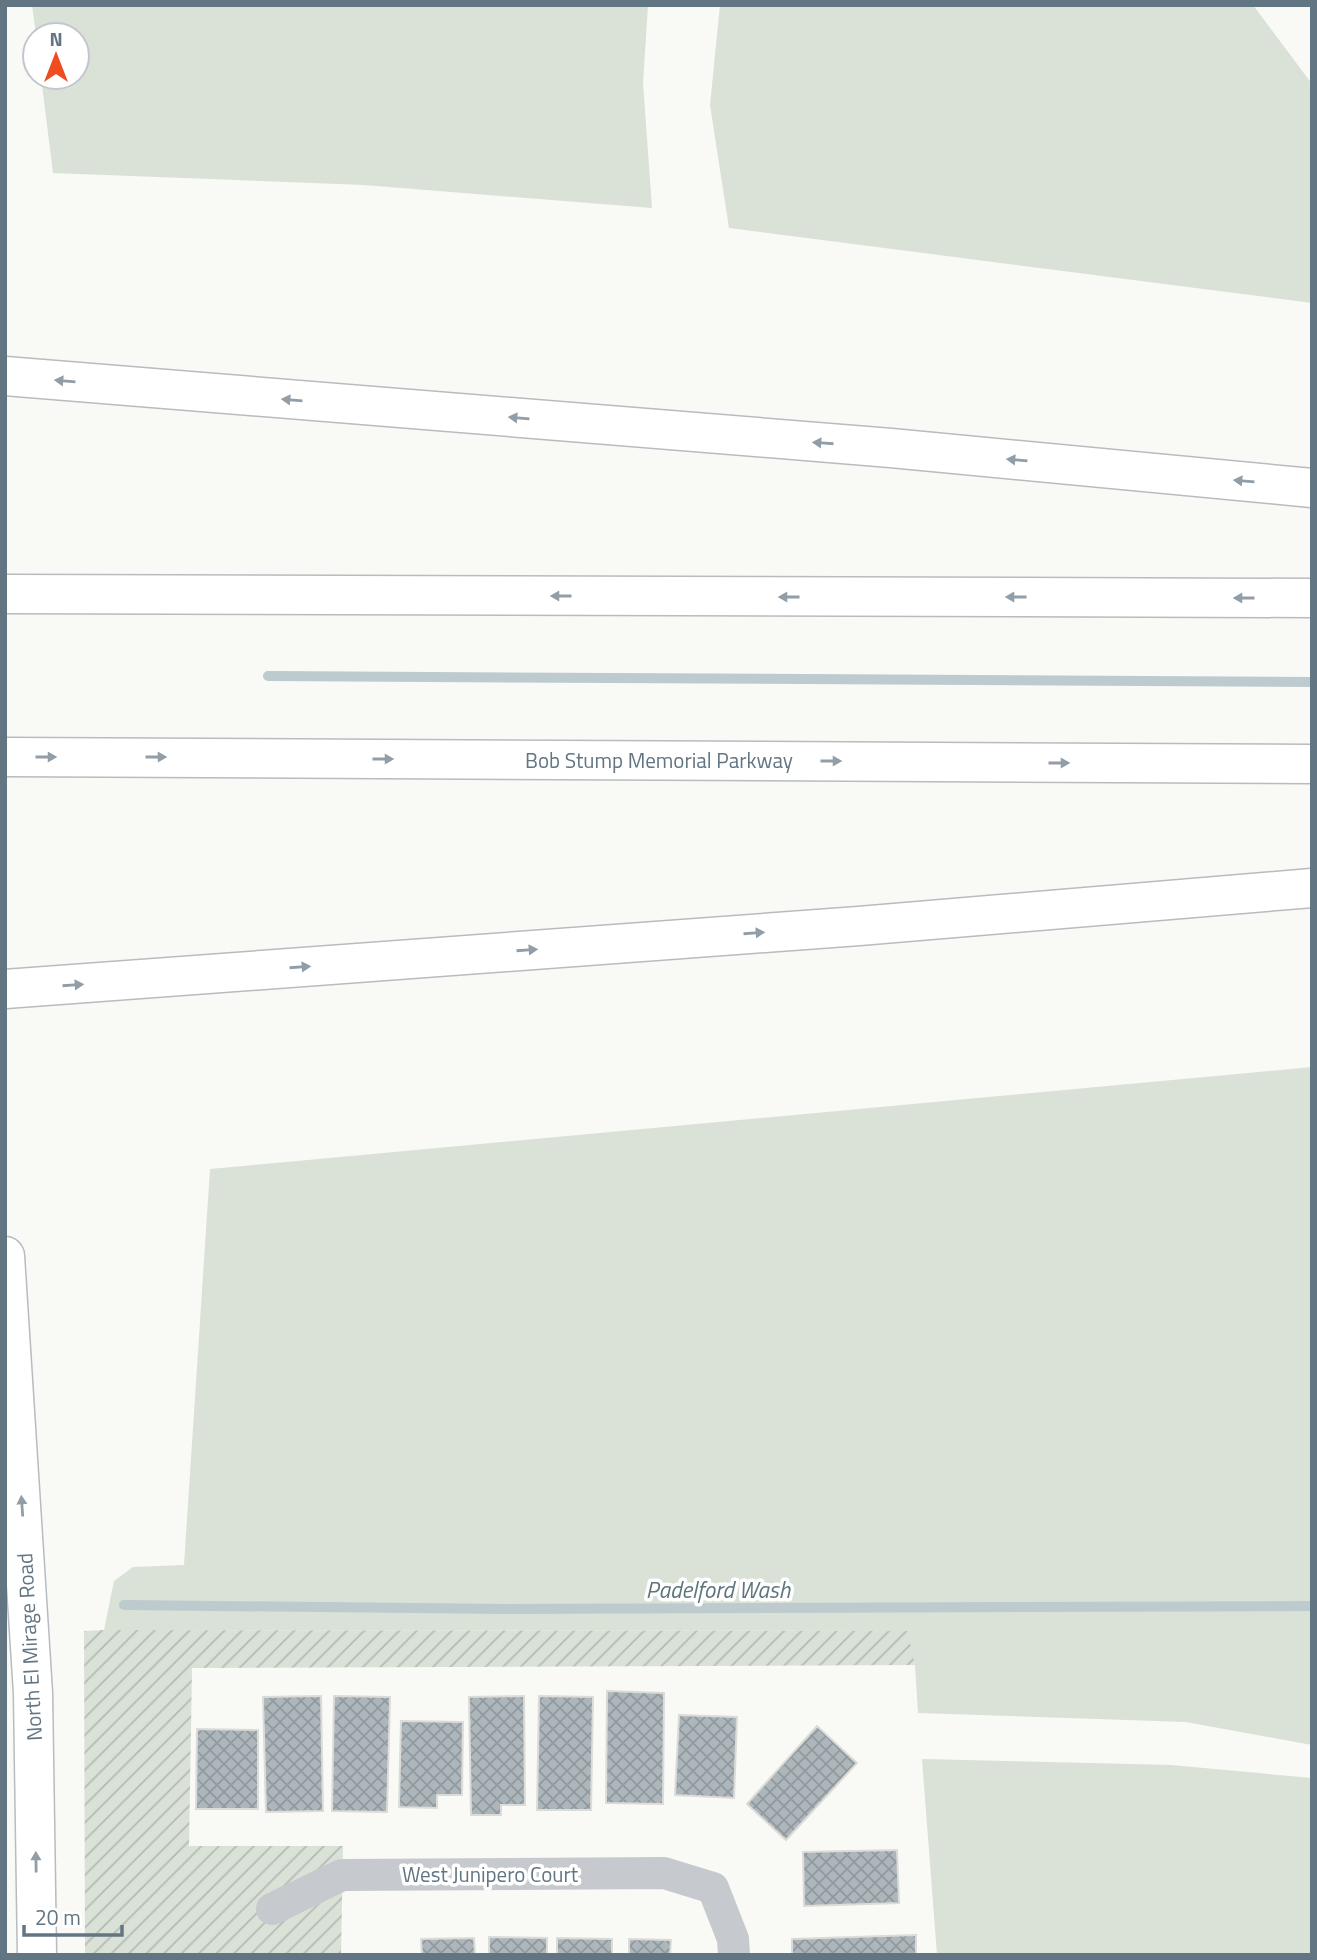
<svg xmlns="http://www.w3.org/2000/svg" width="1317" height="1960" viewBox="0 0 1317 1960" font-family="'Titillium Web',sans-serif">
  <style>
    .grass { fill: #dae1d7 }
    .garden { fill: url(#garden-furrows) }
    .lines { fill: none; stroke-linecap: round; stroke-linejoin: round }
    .stream { stroke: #bdcace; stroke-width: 10 }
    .building { fill: url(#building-cross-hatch); stroke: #dbdbd8; stroke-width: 2 }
    .major-casing { stroke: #b7bcc0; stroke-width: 41 }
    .highway-casing { stroke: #b8bcbf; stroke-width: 41 }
    .minor { stroke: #c6cace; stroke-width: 32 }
    .major { stroke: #fff; stroke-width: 38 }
    .highway { stroke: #fff; stroke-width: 38 }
    .oneway { fill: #919ea8 }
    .labels { text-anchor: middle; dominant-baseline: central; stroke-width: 7; stroke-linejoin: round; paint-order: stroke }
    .street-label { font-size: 21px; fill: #627583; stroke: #fff }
    .water-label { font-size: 23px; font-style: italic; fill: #5d757d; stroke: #fff }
  </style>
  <defs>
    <pattern id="garden-furrows" width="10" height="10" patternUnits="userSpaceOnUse" patternTransform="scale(1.75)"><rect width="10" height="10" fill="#dae1d7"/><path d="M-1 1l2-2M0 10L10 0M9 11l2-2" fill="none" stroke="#b4bbb4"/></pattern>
    <pattern id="building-cross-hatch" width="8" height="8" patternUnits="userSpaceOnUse" patternTransform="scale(1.75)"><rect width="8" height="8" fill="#adb6bb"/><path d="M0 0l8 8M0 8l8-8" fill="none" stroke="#90999d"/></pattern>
  </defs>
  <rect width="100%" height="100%" fill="#f9f9f6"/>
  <!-- grass -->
  <path class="grass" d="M32,5H648L643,83L652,208L364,185L53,173L41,77H77V35H36Z
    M720,5H1253L1312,84V303L729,228L710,105Z
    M1312,1067V1745L1186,1722L918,1713L915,1665L906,1631L104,1630L114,1581L133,1567L184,1565L210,1169Z
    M922,1759L1171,1765L1312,1778V1955H937Z"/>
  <!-- garden -->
  <path class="garden" d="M104,1630L907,1631L915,1665L192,1668L189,1846H343L341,1955H85L84,1631Z"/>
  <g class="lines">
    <!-- stream -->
    <path class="stream" d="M268,676L1312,682
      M124,1605L504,1609L1312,1606"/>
  </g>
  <!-- building -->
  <path class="building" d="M607,1691L664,1693L663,1804L606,1803Z
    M321,1696L323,1811L266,1812L263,1697Z
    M334,1696L390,1697L387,1812L332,1811Z
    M524,1696L525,1805H501V1815H471L469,1697Z
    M539,1696L593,1697L591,1810H537Z
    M679,1715L737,1717L734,1798L675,1795Z
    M401,1721L463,1722L462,1795H437V1808L399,1807Z
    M817,1726L857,1763L786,1840L747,1804Z
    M197,1729L258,1730V1809H196Z
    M897,1850L899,1903L804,1906L803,1852Z
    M916,1935V1955H792V1939Z
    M489,1937L547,1938V1955H489Z
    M474,1938L475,1955H422L421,1939Z
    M557,1938L612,1939V1955H557Z
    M629,1939L671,1940L670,1955H629Z"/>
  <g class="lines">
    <!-- major casing -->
    <g class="major-casing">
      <path id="major" d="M5,1256L33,1693L37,1955"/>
    </g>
    <!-- highway casing -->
    <g class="highway-casing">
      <path id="highway" d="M5,376L891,448L1312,488
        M5,594L1312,598
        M5,757L1312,764
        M5,989L859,926L1312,888"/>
    </g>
    <!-- minor -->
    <path class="minor" d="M272,1909L342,1875L664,1873L713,1888L733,1939L734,1955"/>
    <!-- major -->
    <use href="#major" class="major"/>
    <!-- highway -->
    <use href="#highway" class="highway"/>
  </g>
  <!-- one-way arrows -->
  <defs><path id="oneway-solid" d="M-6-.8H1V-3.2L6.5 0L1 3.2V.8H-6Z" transform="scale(1.75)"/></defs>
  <g class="oneway">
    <use href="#oneway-solid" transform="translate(65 381) rotate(-175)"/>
    <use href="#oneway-solid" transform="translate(292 400) rotate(-175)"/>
    <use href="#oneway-solid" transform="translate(519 418) rotate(-175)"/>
    <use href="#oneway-solid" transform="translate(823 443) rotate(-176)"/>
    <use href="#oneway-solid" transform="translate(1017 460) rotate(-175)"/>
    <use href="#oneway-solid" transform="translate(1244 481) rotate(-175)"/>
    <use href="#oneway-solid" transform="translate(561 596) rotate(-180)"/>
    <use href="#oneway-solid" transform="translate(789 597) rotate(-180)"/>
    <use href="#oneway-solid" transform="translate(1016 597) rotate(-180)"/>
    <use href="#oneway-solid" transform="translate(1244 598) rotate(-180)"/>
    <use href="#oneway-solid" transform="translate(46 757)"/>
    <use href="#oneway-solid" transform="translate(156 757)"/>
    <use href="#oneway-solid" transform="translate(383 759)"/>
    <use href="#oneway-solid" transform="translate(831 761)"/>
    <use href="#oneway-solid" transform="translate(1059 763)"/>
    <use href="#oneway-solid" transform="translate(754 933) rotate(-4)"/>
    <use href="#oneway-solid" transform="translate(527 950) rotate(-4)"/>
    <use href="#oneway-solid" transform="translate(300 967) rotate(-4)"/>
    <use href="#oneway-solid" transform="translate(73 985) rotate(-4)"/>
    <use href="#oneway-solid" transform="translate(22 1506) rotate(-94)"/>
    <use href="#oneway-solid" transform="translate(36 1862) rotate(-91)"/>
  </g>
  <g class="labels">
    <!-- street labels -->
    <g class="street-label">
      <text x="659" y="760">Bob Stump Memorial Parkway</text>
      <text transform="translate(29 1647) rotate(-93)">North El Mirage Road</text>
      <text x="490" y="1874">West Junipero Court</text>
    </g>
    <!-- water labels -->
    <g class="water-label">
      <text x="718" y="1589">Padelford Wash</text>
    </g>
  </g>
  <!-- border -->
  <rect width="1317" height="1960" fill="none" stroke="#627583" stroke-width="14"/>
  <!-- north arrow -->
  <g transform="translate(56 56)"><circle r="33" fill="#ffffff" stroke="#c0c8cd" stroke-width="2"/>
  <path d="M0-5L12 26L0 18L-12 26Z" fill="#ef4c20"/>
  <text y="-10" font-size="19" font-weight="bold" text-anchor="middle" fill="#627583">N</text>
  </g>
  <!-- scale -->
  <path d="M24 1925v10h98v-10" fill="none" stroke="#627583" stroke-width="3.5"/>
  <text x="35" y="1925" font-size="21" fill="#627583" stroke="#ffffff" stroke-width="5" paint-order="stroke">20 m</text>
</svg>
